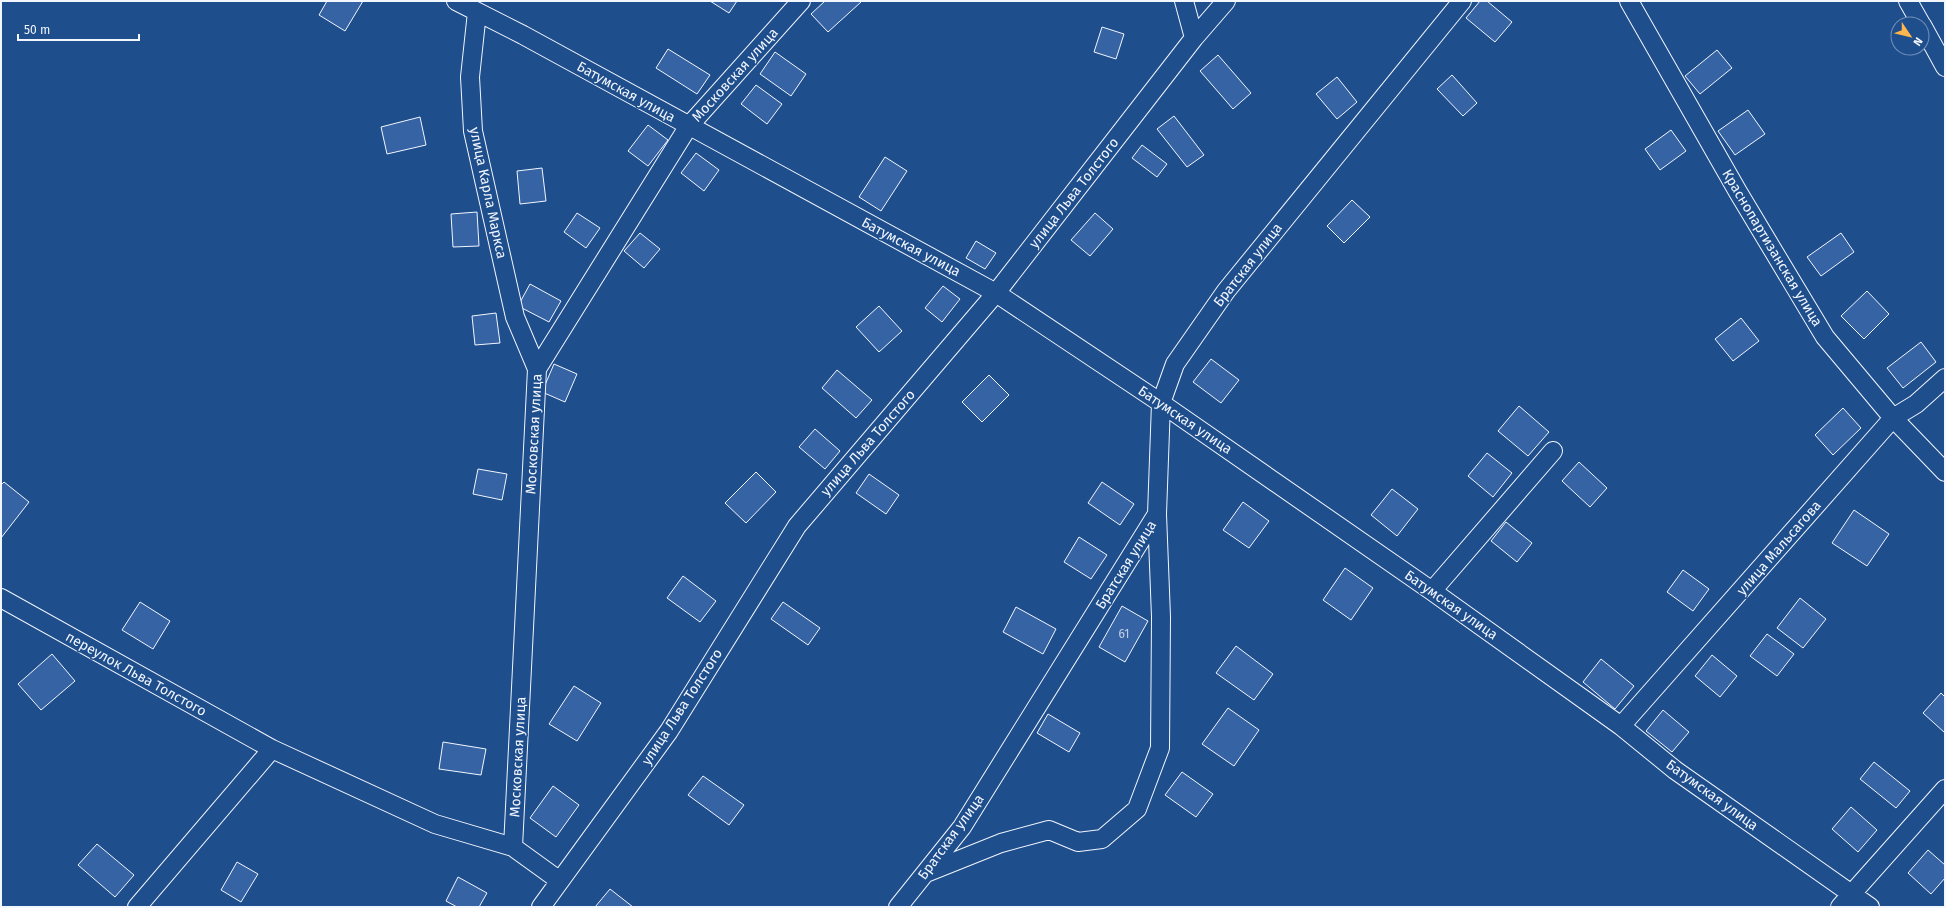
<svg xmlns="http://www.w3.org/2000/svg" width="1946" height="908" viewBox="0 0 1946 908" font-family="'Fira Sans',sans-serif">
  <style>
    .building { fill: #3563a3; stroke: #f2f6ff }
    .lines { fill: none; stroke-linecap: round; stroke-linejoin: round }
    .minor-casing { stroke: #f2f6ff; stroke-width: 20 }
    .minor { stroke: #1f4e8c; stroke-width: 18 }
    .labels { text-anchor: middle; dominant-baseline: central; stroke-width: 3; stroke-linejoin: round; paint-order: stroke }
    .number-label { font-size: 12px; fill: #c3d1e8 }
    .street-label { font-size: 14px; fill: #f2f6ff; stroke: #1f4e8c }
  </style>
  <rect width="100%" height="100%" fill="#1f4e8c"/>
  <!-- building -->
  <path class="building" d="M327,1H363L345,31L319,15Z
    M710,1H737L729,13Z
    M825,1H860L861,2L828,32L811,14Z
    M1480,1H1487L1512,22L1495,42L1466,18Z
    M1102,27L1124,34L1116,59L1094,52Z
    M668,49L710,75L697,94L656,68Z
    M1717,50L1732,68L1700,94L1685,76Z
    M775,52L806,74L791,96L760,74Z
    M1218,55L1251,93L1233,109L1200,71Z
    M1452,75L1477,103L1463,116L1437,89Z
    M1337,77L1357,102L1337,119L1316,94Z
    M756,85L782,104L767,124L741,104Z
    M1748,110L1765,134L1735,155L1718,131Z
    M1174,116L1204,155L1187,167L1157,129Z
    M420,117L426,145L387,154L381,127Z
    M648,125L668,140L648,166L628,151Z
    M1671,130L1686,151L1660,170L1645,149Z
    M1142,145L1167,164L1157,177L1132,158Z
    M696,153L719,170L704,191L681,173Z
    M885,157L907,171L881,211L859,197Z
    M542,168L546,201L520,204L517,171Z
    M1352,200L1370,217L1344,243L1327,226Z
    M477,212L479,246L453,247L451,214Z
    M577,213L600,228L586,248L564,232Z
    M1095,213L1113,229L1090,256L1071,240Z
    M640,233L660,249L644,268L624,251Z
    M1841,233L1854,252L1821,276L1807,257Z
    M976,241L996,253L985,269L966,258Z
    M530,284L561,301L549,322L518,306Z
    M943,286L960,299L942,322L925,308Z
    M1867,291L1889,314L1864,339L1841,316Z
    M879,306L902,331L879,352L856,327Z
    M496,313L500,343L475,345L472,316Z
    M1741,318L1759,341L1733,361L1715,339Z
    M1921,342L1936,362L1903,388L1887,368Z
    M1211,359L1239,380L1221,403L1193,382Z
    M554,364L577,374L565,402L542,392Z
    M837,370L872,400L856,418L822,388Z
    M989,375L1009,395L982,422L962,402Z
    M1519,406L1549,432L1528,456L1498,431Z
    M1843,408L1861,428L1833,455L1815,435Z
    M815,429L840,451L825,469L799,447Z
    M1487,453L1512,473L1493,497L1468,476Z
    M1579,462L1607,488L1590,507L1562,481Z
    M478,469L507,474L502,500L473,494Z
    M756,472L776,492L746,523L725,503Z
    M869,474L899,495L886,514L856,493Z
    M4,482L29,502L1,538V485Z
    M1102,482L1134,504L1120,525L1088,503Z
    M1392,489L1418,509L1397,536L1371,515Z
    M1243,502L1269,521L1249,548L1223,530Z
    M1854,510L1889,534L1867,566L1832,543Z
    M1506,522L1532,543L1517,562L1491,541Z
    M1079,537L1107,555L1091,579L1064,562Z
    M1345,568L1373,588L1351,620L1323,600Z
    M1683,570L1709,589L1693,611L1667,592Z
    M683,576L716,601L700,622L667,598Z
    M1800,598L1826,619L1803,648L1777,628Z
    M140,602L170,621L153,649L122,630Z
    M783,602L820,628L808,645L771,619Z
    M1122,606L1148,621L1125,662L1099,647Z
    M1016,607L1056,629L1043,654L1003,632Z
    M1767,634L1794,654L1777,676L1750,656Z
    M1236,646L1273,674L1254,700L1216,673Z
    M52,654L75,681L41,710L18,684Z
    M1712,655L1737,676L1720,697L1695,676Z
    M1601,659L1634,686L1615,709L1583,682Z
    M574,686L601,703L577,741L549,724Z
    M1941,693L1945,697V733L1923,713Z
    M1228,708L1259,730L1234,766L1202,744Z
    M1663,710L1689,732L1672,752L1646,731Z
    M1048,714L1080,733L1069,752L1037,733Z
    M443,742L486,749L481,775L439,769Z
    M1874,762L1910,791L1896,808L1860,779Z
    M1182,772L1213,794L1196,817L1165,795Z
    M703,776L744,805L729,825L688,795Z
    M553,786L579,805L556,837L530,818Z
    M1851,807L1877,830L1858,852L1832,829Z
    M97,844L134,875L115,897L78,865Z
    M1928,850L1945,865V878L1931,894L1908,873Z
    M237,862L258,874L241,902L221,890Z
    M458,877L487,893L479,907H457L446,901Z
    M610,889L633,907H595Z"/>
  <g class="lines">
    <!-- minor casing -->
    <g class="minor-casing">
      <path id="minor" d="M456,1L523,35L996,293L1161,403L1432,591L1621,726L1675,770L1870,907
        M1184,1L1194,38
        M1629,1L1738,192L1825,337L1893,418L1945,472
        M1908,1L1921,24
        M477,12L470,77L473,131L515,317L537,369
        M1922,25L1945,67
        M1432,591L1553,451
        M1,598L272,749L435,824L513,847
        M1621,726L1893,418L1916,404L1945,378
        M926,873L1001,843L1049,830L1078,842L1102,839L1137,809L1160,748L1161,617L1157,514
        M560,881L513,847L537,369L688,127L801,1
        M137,907L272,749
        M541,907L669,731L797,526L996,293L1194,38L1226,1
        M898,907L962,827L1157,514L1161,403L1175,364L1226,291L1462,1
        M1840,907L1945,789"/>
    </g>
    <!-- minor -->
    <use href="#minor" class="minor"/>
  </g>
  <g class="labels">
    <!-- number labels -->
    <g class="number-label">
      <text x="1124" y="634">61</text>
    </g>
    <!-- street labels -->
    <g class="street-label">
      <text transform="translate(735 75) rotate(-48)">Московская улица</text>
      <text transform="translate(626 92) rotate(29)">Батумская улица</text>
      <text transform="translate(488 193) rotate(78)">улица Карла Маркса</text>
      <text transform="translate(1074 193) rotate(-52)">улица Льва Толстого</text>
      <text transform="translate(911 247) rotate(28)">Батумская улица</text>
      <text transform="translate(1772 248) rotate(59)">Краснопартизанская улица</text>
      <text transform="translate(1248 265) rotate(-52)">Братская улица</text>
      <text transform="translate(1185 420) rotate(34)">Батумская улица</text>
      <text transform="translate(534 434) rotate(-87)">Московская улица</text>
      <text transform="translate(868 443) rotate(-49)">улица Льва Толстого</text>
      <text transform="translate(1779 548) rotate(-49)">улица Мальсагова</text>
      <text transform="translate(1126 565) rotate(-58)">Братская улица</text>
      <text transform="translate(1451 605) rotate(35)">Батумская улица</text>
      <text transform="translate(136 674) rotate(29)">переулок Льва Толстого</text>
      <text transform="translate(682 707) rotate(-57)">улица Льва Толстого</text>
      <text transform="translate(518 757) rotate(-87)">Московская улица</text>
      <text transform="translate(1712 795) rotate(36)">Батумская улица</text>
      <text transform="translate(951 837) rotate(-54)">Братская улица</text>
    </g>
  </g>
  <!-- border -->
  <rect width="1946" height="908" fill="none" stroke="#f2f6ff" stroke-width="4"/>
  <!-- north arrow -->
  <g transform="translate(1910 36) rotate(125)"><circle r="19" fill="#1f4e8c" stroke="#7391ba"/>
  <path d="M0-3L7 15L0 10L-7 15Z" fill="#ffb74d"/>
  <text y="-6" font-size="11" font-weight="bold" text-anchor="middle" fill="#f2f6ff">N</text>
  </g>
  <!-- scale -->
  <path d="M18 34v6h121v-6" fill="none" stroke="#f2f6ff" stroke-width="2"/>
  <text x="24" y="34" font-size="12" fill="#f2f6ff" stroke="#1f4e8c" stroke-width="3" paint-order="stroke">50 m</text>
</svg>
